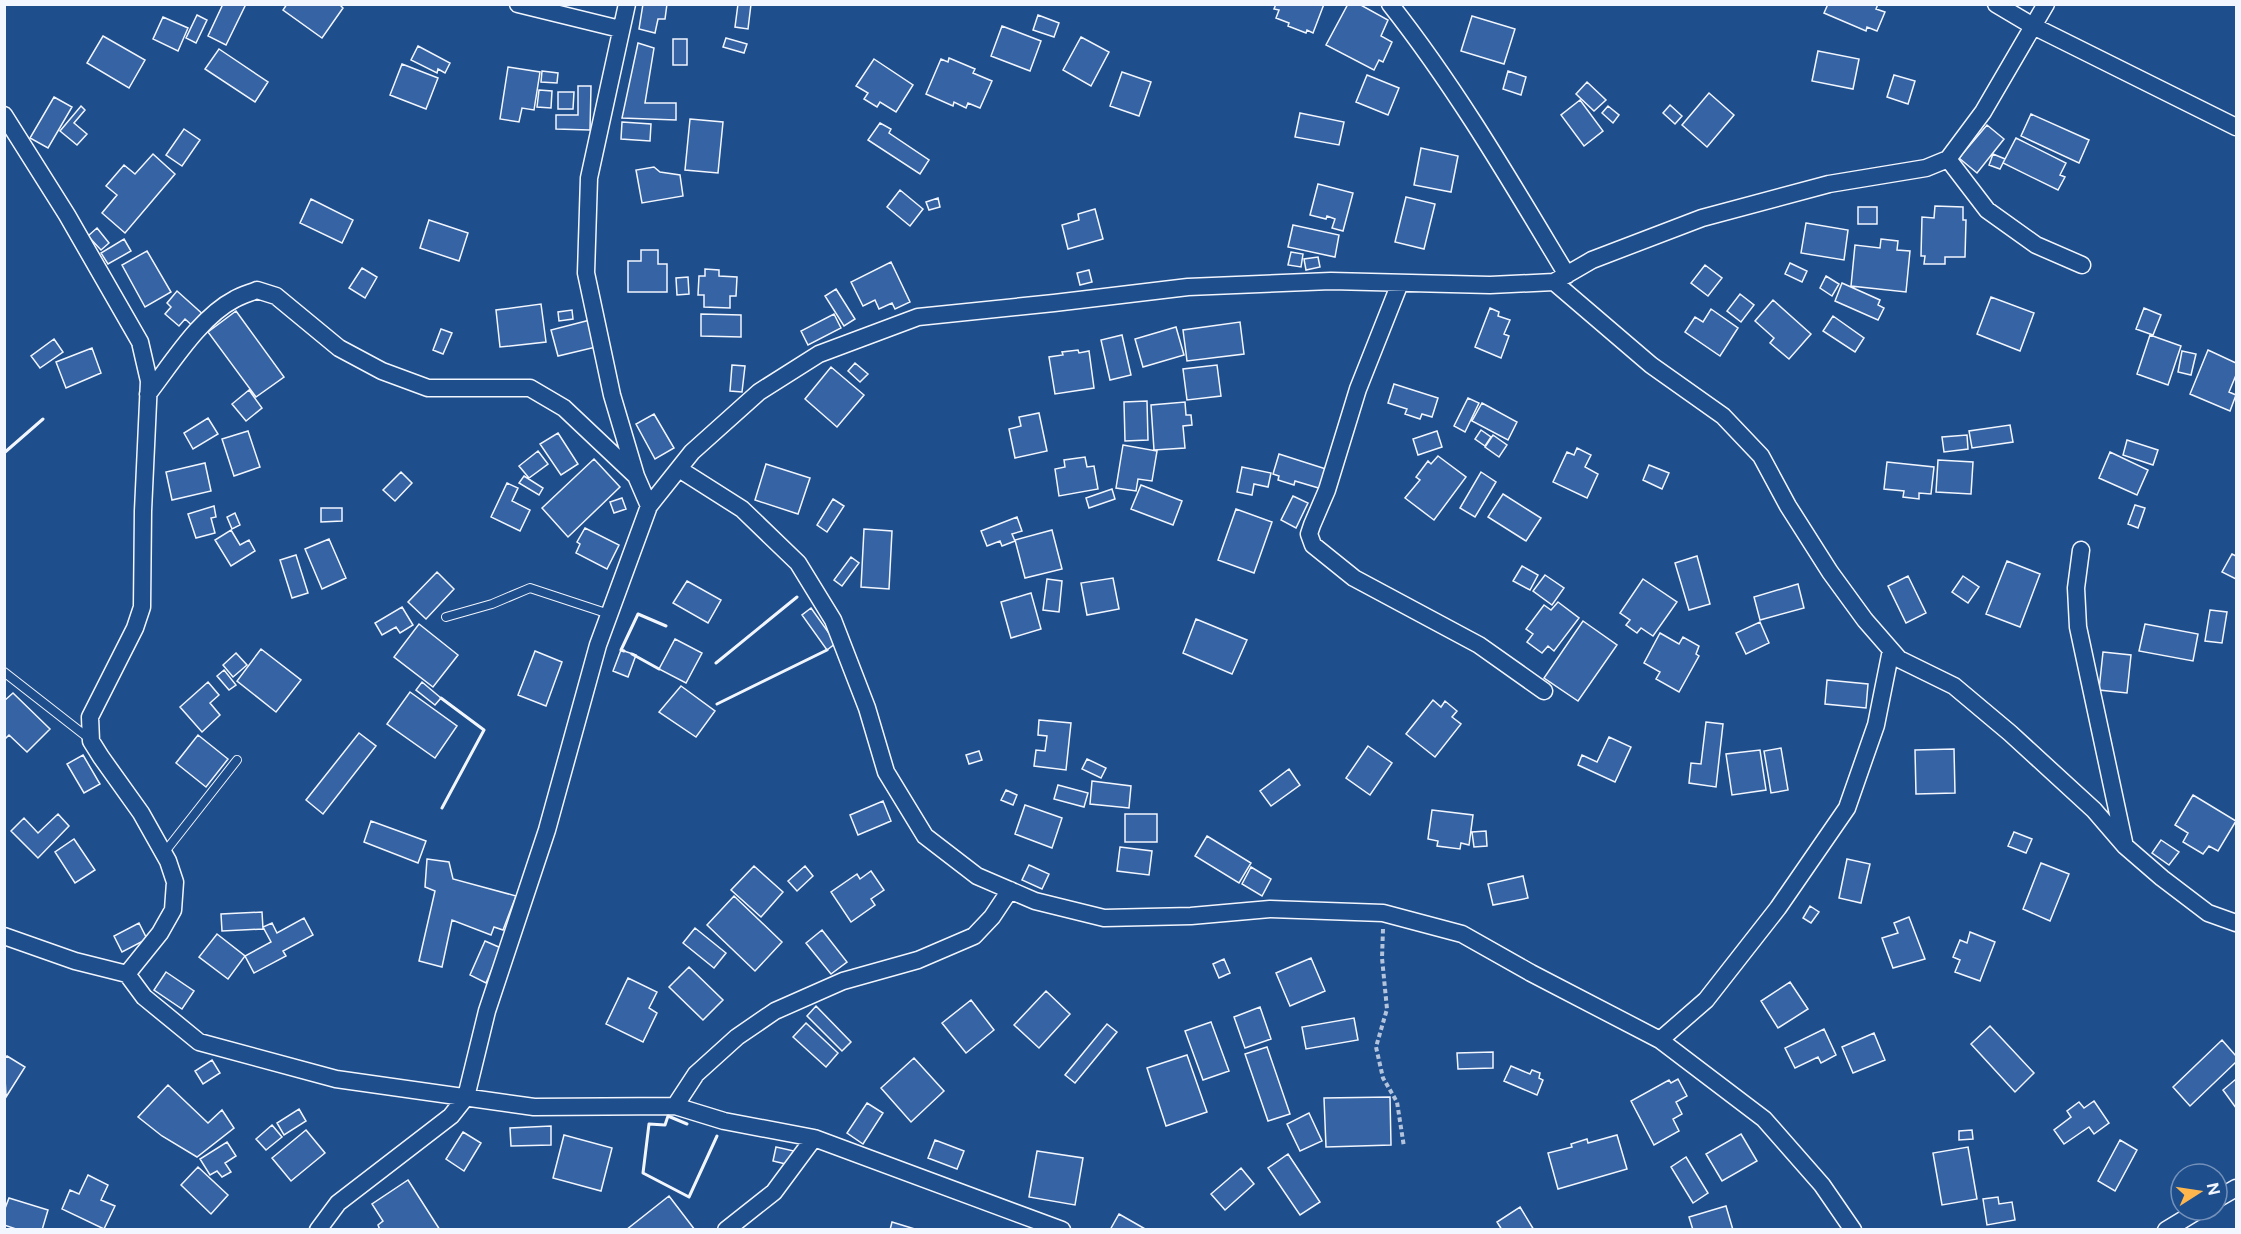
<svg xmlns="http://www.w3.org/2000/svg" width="2241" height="1234" viewBox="0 0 2241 1234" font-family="'Public Sans',sans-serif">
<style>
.building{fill:#3563a3;stroke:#f2f6ff;stroke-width:1.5}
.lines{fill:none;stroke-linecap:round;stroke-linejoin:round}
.service-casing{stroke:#f2f6ff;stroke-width:10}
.minor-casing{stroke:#f2f6ff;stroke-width:19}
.path{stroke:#b3c4dc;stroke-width:4;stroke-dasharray:4.5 3;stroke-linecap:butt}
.service{stroke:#1f4e8c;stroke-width:8}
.minor{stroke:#1f4e8c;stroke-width:16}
.wall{stroke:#f2f6ff;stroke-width:3}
</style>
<rect width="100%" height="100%" fill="#1f4e8c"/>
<path class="building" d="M223,4H246L226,45L208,36Z
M287,4H339L343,8L322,38L283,10Z
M643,4H667L665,19H658L655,33L639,29Z
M738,4H751L748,29L735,27Z
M1276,4H1324L1313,33L1307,30L1306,33L1288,26L1289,23L1276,18L1279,10L1274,9Z
M1348,4H1359L1388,20L1381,36L1392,42L1383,62L1379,60L1374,70L1326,45Z
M1828,4H1878L1876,9L1885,12L1877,31L1867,27L1866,31L1824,13Z
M197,15L207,20L196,43L186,38Z
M1038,15L1059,23L1054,37L1033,30Z
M1472,16L1515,29L1504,64L1461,51Z
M163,17L188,28L178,51L153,39Z
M1002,26L1041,41L1030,71L991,56Z
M103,36L145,60L129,88L87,63Z
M1081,37L1109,52L1091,86L1063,70Z
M726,38L747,44L744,53L723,47Z
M673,39H687V65H673Z
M638,43L654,48L645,103H676V120L622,118Z
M418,46L450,63L445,73L438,69L437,73L411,60Z
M219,49L268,82L255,102L205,69Z
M1818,51L1859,59L1853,89L1812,81Z
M949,58L975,69L973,73L992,81L980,108L968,103L966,108L954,102L953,106L926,94L941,59L948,62Z
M874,59L913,85L896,112L880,102L877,107L864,99L868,93L856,86Z
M402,64L438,78L426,109L390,95Z
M508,67L540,72L534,110L522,108L519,122L500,119Z
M542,71L558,73L557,83L541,82Z
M1508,71L1526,77L1521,95L1503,89Z
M1122,72L1151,82L1139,116L1110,106Z
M1367,75L1399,88L1388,115L1356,102Z
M1894,75L1915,81L1908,104L1887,97Z
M1587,82L1606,100L1594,111L1576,94Z
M578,86H591L590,130L556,129V115H578Z
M539,90L552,91L551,108L537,107Z
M558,92H574L573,109H558Z
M1709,93L1734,115L1707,147L1682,125Z
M54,97L72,107L48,148L30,138Z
M1580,100L1603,131L1584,146L1561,115Z
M1670,105L1682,116L1675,124L1663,113Z
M81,106L85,110L74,123L87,134L77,145L60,131Z
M1608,106L1619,115L1613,123L1602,113Z
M1300,113L1344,122L1339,145L1295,137Z
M2031,114L2089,140L2079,163L2021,136Z
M690,119L723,122L718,173L685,170Z
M622,122L651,124L650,141L621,139Z
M880,123L891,129L889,133L929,160L920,174L868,140Z
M1987,125L2004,139L1977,173L1959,158Z
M184,129L200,140L182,166L166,155Z
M2016,138L2066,163L2060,175L2065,177L2058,190L2003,163Z
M1421,148L1458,156L1451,192L1414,185Z
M153,154L175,174L125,233L102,213L117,195L106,186L124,165L135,174Z
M1993,154L2005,159L2000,169L1989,165Z
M654,167L660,172L680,175L683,196L642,203L636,170Z
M1318,184L1353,193L1343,231L1332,228L1335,219L1327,216L1326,219L1310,215Z
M900,190L923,209L910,226L887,207Z
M1406,197L1435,204L1424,249L1395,242Z
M938,198L940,207L929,210L926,202Z
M311,199L353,220L342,243L300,223Z
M1935,206L1963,207V220H1966L1965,257H1945V264H1924L1925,256H1921L1922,217L1934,218Z
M1858,207H1877V224H1858Z
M1095,209L1103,239L1068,249L1062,225L1079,220L1078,214Z
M429,220L468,233L459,261L420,248Z
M1806,223L1848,230L1844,260L1801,253Z
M1293,225L1339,235L1335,257L1288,247Z
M97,228L109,243L101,250L88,236Z
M124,239L131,251L108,264L101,253Z
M1881,239L1898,241L1897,250L1910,251L1906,292L1851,286L1855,245L1880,248Z
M641,250H658V264H667V292H628V261H641Z
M147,251L171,292L145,307L122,265Z
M1291,252L1303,254L1301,267L1288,265Z
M1318,257L1320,267L1306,270L1304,259Z
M891,262L910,302L895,309L892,303L879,309L875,300L863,306L851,282Z
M1790,263L1807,271L1802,282L1785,274Z
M1705,265L1722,278L1708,296L1691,283Z
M362,268L377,277L365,298L349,288Z
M705,269L719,270V276L737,277L736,296H730V308L704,307V295H698L699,276H705Z
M1089,270L1092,282L1080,285L1077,273Z
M1826,276L1839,284L1832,296L1820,288Z
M688,277L689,294L677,295L676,278Z
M1842,283L1880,300L1878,305L1884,308L1878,320L1835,301Z
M836,289L855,319L844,326L825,296Z
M177,291L206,317L195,328L185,319L179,326L165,314L171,307L167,303Z
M1740,294L1754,305L1741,322L1727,311Z
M1991,297L2034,313L2020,351L1977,334Z
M1773,300L1811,334L1789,359L1770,343L1774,338L1755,321Z
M541,304L546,342L500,347L496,310Z
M1490,308L1499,312L1498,316L1510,320L1504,334L1509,336L1501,358L1475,347Z
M2144,308L2161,315L2153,335L2136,329Z
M1711,309L1738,328L1720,356L1685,332L1695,317L1703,322Z
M572,310L573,319L559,321L558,312Z
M236,311L284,377L256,397L208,332Z
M701,314L741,315V337L701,336Z
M834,314L841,328L808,345L801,331Z
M1833,316L1864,338L1855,352L1823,331Z
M590,320L596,347L558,356L551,330Z
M1240,322L1244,354L1187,361L1183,330Z
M1176,327L1184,355L1143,367L1135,339Z
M441,329L452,333L443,354L433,350Z
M1122,335L1131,375L1110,380L1101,340Z
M2150,335L2181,346L2168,385L2137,374Z
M54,339L63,352L40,368L31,356Z
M92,348L101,373L66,388L56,362Z
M1078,350L1079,353L1089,351L1094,388L1055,394L1049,357L1063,355L1062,352Z
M2208,350L2236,363V375L2229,392L2236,395L2230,411L2190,394Z
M2182,351L2196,354L2191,375L2178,372Z
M855,363L868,374L860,382L848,371Z
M732,365L745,366L742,392L730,391Z
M1217,365L1221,396L1187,400L1183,369Z
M831,367L864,395L837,427L805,399Z
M1394,384L1438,398L1432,417L1422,414L1420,419L1405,414L1407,409L1388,403Z
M249,390L262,408L246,421L232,404Z
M1468,398L1479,403L1465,432L1454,426Z
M1147,401L1148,440L1125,441L1124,402Z
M1185,402L1186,415H1191L1192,425L1183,426L1185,448L1154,450L1151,405Z
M1482,403L1517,422L1508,440L1472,421Z
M1039,413L1047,451L1015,458L1009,429L1021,426L1019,417Z
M654,414L674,448L655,459L636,424Z
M208,418L218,434L193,449L184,433Z
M2010,425L2013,442L1972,448L1969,431Z
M1481,430L1491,437L1485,446L1475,439Z
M248,431L260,467L234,476L222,439Z
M1437,431L1442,447L1418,455L1413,439Z
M558,433L578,464L561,475L540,444Z
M1493,435L1507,445L1499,457L1485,447Z
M1967,435L1968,449L1944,452L1942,437Z
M2127,440L2158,450L2153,465L2123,455Z
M1123,445L1157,451L1152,481L1138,479L1136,491L1116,488Z
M1577,448L1591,455L1585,467L1598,474L1587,498L1553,482L1567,452L1574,455Z
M538,451L548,464L529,478L519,466Z
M2110,452L2148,470L2137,495L2099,478Z
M1279,454L1329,470L1322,489L1295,481L1294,485L1278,480L1279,476L1273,474Z
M1438,456L1466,477L1434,520L1405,498L1420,480L1416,477L1428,461L1431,464Z
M1085,457L1087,467L1094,466L1098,489L1059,496L1055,469L1065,467L1064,460Z
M594,459L620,487L568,537L542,508Z
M1938,460L1973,462L1971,494L1936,492Z
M1887,462L1934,467L1931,494L1919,493V499L1903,497L1904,491L1884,489Z
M205,463L211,491L172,500L166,472Z
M766,464L810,478L798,514L755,500Z
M1649,465L1669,473L1662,489L1643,480Z
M1242,467L1271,473L1268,487L1254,484L1252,495L1237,492Z
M401,472L412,483L395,501L383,490Z
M1481,472L1496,482L1475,517L1460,508Z
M524,476L543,488L539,495L519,483Z
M507,483L518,488L512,501L530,510L520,531L491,517Z
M1141,485L1182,501L1173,525L1131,509Z
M1112,489L1115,499L1089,508L1086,498Z
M1503,494L1541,518L1526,541L1488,517Z
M1293,496L1308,503L1296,528L1281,520Z
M622,498L626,509L614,513L610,502Z
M833,499L844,506L827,532L817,525Z
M2135,505L2145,508L2138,528L2128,524Z
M214,506L216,517L211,518L215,533L196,538L188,514Z
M321,508H342V521L321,522Z
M1236,509L1272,522L1254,573L1218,560Z
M235,513L240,525L232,529L227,517Z
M1017,517L1022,531L1012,534L1015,541L1002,546L1000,541L987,546L981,531Z
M585,528L619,545L607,569L576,553L580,544L577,542Z
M864,529L892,531L889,589L861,587Z
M231,530L240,545L249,540L255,551L231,566L215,540Z
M1052,530L1062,569L1025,578L1015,540Z
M329,539L346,578L322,589L305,549Z
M2232,554L2236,556V579L2222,572Z
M296,555L308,593L292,598L280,560Z
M1697,556L1710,604L1689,610L1675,563Z
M851,557L859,563L842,586L834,580Z
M2007,561L2040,574L2020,627L1986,614Z
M1522,566L1538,575L1530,590L1513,581Z
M437,572L454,589L426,619L408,602Z
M1545,575L1564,588L1552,605L1533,591Z
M1908,576L1926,613L1906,623L1888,586Z
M1963,576L1979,587L1968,603L1952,592Z
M1113,578L1119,609L1087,615L1081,583Z
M1047,579L1062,581L1059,612L1043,610Z
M1643,579L1677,602L1653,636L1641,628L1637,633L1626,625L1630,620L1620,613Z
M687,581L721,600L708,623L673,603Z
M1798,584L1804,608L1760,620L1754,597Z
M1031,593L1041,629L1011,638L1001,602Z
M1558,602L1579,618L1554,651L1548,646L1542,653L1527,642L1533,634L1526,629L1544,605L1551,610Z
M402,607L413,625L400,633L396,627L382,635L375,623Z
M811,608L836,643L827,650L802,615Z
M2210,610L2227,612L2222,643L2205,641Z
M1196,619L1247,640L1232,674L1183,653Z
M1583,621L1617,645L1578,701L1544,678Z
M1760,622L1769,643L1746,654L1736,633Z
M419,624L458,655L433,687L394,657Z
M2145,624L2198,634L2193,661L2139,651Z
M1660,633L1679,644L1683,637L1699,646L1696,654L1699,656L1679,692L1656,679L1660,672L1644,663Z
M675,639L702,653L686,683L659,669Z
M261,649L301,680L276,712L237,681Z
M621,650L636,655L628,677L613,671Z
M535,651L562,662L546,706L518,695Z
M2103,652L2131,655L2127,693L2099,690Z
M236,653L247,665L233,677L223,665Z
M224,670L236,685L229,690L217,676Z
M1827,680L1868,684L1866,708L1825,704Z
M208,682L219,695L210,703L220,715L202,732L180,707Z
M422,682L441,698L435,705L416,690Z
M681,686L715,711L696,737L659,712Z
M410,692L457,726L435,758L387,724Z
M13,693L50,729L27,752L9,735L4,740V701Z
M1433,700L1441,707L1445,701L1457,711L1452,717L1461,724L1435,757L1406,734Z
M1039,720L1071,723L1066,770L1034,766L1036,750L1045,751L1047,736L1038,735Z
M1706,722L1723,724L1716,787L1689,783L1691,763L1701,764Z
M359,733L376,746L323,814L306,800Z
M198,735L228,759L206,787L176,763Z
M1609,737L1631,747L1615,782L1578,765L1582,755L1597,762Z
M1368,746L1392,763L1370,795L1346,778Z
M1781,748L1788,790L1771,793L1764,751Z
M1954,749L1955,793L1916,794L1915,750Z
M1760,750L1766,790L1732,795L1726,754Z
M979,751L982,760L969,764L966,755Z
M83,755L100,784L84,793L67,764Z
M1087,759L1106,768L1101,778L1082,769Z
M1289,769L1300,785L1271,806L1260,791Z
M1092,781L1131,786L1129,808L1090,804Z
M1058,785L1088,793L1084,807L1054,799Z
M1006,790L1017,795L1013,805L1001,800Z
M2193,795L2236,821L2218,851L2209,846L2203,854L2183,842L2188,833L2175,825Z
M883,801L891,821L858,835L850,815Z
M1025,805L1062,818L1052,848L1015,834Z
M1432,810L1473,815L1469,845L1461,843L1460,849L1437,846L1438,841L1428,839Z
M58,814L69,826L38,858L11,831L24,818L38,833Z
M1125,814H1157V842H1125Z
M371,821L426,841L418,863L364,842Z
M1486,831L1487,846L1474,847L1472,832Z
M2014,832L2032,839L2026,853L2008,846Z
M1207,836L1251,863L1239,883L1195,856Z
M74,839L95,870L75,883L55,852Z
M2161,840L2179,852L2169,865L2152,853Z
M1120,847L1152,851L1149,875L1117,871Z
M427,859L449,862L453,879L516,896L503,930L494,927L491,935L452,920L442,967L419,961L435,891L425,887Z
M1847,859L1870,864L1861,903L1839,898Z
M2041,863L2069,874L2050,921L2023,909Z
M1029,865L1049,874L1042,889L1022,880Z
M754,866L783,892L761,917L731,890Z
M805,866L813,876L797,891L788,881Z
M1251,867L1271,879L1262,896L1242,884Z
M871,871L884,890L871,899L875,905L851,922L831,892L857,874L860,879Z
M1523,876L1528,898L1493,905L1488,884Z
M734,896L782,942L755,971L707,925Z
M1810,906L1819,912L1811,923L1803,918Z
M262,912L263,929L222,931L221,914Z
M1909,917L1925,959L1893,968L1882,938L1898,933L1894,923Z
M304,918L313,935L283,951L286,956L254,973L245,956L271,942L263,927L272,923L277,933Z
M139,923L147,939L122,952L114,936Z
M695,928L726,953L714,968L683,943Z
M822,930L847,962L831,974L806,943Z
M1970,932L1995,942L1980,981L1955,972L1960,960L1953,957L1960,940L1967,943Z
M217,934L245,956L228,979L199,957Z
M485,941L501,948L486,983L470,975Z
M1311,958L1325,991L1290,1006L1276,973Z
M1224,959L1230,973L1219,978L1213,964Z
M689,967L723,1000L703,1020L669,987Z
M166,972L194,991L182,1009L154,990Z
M628,978L657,992L649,1008L657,1013L643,1042L606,1024Z
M1790,982L1808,1009L1778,1028L1761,1001Z
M1046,991L1070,1014L1039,1048L1014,1025Z
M971,1000L994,1030L966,1053L942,1023Z
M816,1006L851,1042L842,1051L807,1016Z
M1260,1007L1271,1039L1245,1048L1234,1017Z
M1354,1018L1358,1040L1306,1049L1302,1027Z
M1211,1022L1229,1071L1203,1080L1185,1031Z
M806,1023L838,1053L826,1067L793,1037Z
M1107,1024L1117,1032L1075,1083L1065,1075Z
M1990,1026L2034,1073L2015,1092L1971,1044Z
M1824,1029L1836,1055L1821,1063L1818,1057L1795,1068L1785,1048Z
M1874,1033L1885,1060L1853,1073L1842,1047Z
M2222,1040L2236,1056V1062L2190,1106L2173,1087Z
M1267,1047L1290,1114L1268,1121L1245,1054Z
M1493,1052V1068L1458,1069L1457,1053Z
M1187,1055L1207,1112L1166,1126L1147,1068Z
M7,1056L25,1067L6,1097L4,1059Z
M914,1058L944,1091L911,1122L881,1088Z
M212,1060L220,1073L203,1084L195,1071Z
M1511,1066L1530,1074L1532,1070L1540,1073L1539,1078L1543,1080L1537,1095L1504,1081Z
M1678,1079L1687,1096L1676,1102L1682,1114L1673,1119L1679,1131L1654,1145L1631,1101L1669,1080L1671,1083Z
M2236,1079V1108L2223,1090Z
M168,1085L208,1123L222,1110L234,1128L197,1157L162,1136L138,1117Z
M1390,1097L1391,1145L1326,1147L1324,1098Z
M2094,1101L2109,1123L2094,1134L2089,1127L2064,1144L2054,1130L2071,1117L2067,1111L2079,1102L2084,1108Z
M867,1103L883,1113L863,1144L847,1133Z
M299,1109L306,1121L284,1135L277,1123Z
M1309,1113L1322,1141L1300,1151L1287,1124Z
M272,1125L282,1137L266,1150L256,1139Z
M551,1126V1145L511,1146L510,1128Z
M306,1130L325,1153L291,1181L272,1158Z
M1972,1130L1973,1139L1959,1140V1131Z
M463,1132L481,1143L464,1171L446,1159Z
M1741,1134L1757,1161L1722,1181L1706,1154Z
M564,1135L612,1148L601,1191L553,1178Z
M1617,1135L1627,1169L1558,1189L1548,1153L1572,1147L1571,1144L1587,1139L1588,1143Z
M935,1140L964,1151L957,1169L928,1158Z
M2120,1140L2137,1150L2115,1191L2098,1181Z
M227,1142L236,1156L225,1163L231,1172L222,1177L217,1171L210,1175L200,1159Z
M776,1147L794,1151L790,1165L773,1161Z
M1968,1147L1977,1199L1942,1205L1933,1153Z
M1037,1151L1083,1158L1075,1205L1029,1197Z
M1288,1154L1320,1202L1300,1215L1268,1168Z
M1686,1157L1708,1193L1693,1203L1671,1167Z
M198,1167L228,1195L211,1214L181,1185Z
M1241,1168L1254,1184L1225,1210L1211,1194Z
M88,1175L108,1185L101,1200L115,1206L104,1229L62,1209L70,1190L79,1194Z
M408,1180L440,1230H380L378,1225L383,1221L372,1204Z
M669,1196L695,1230H626Z
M1998,1197L1999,1204L2012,1202L2015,1220L1987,1225L1983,1199Z
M9,1198L48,1210L42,1230H19L4,1225V1211Z
M1726,1206L1733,1230H1693L1689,1217Z
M1520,1207L1534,1230H1502L1497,1222Z
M1119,1214L1147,1230H1110Z
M892,1222L918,1230H890Z"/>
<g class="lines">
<defs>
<path id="service" d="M446,617L492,604L530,588L609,614
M4,672L91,740
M164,853L237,760"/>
<path id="minor" d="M518,4L620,29
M627,4L589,178L586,273L612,395L636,476L649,506
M1390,4C1457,89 1511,182 1567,275
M1996,4L2033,26L2236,127
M4,115L67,215L140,342L149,381L143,511L142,607L135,628L90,717L91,741L101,757L141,813L168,861L175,882L173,910L160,933L127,974
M1948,159L1987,210L2036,245L2082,265
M1554,282L1651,365L1723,416L1761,456L1788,506L1830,572L1865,620L1899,659L1954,686L2010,733L2094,810L2125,846L2162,878L2208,913L2236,923
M1400,283L1358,389L1327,490L1312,525L1309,534L1313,545L1354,578L1479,645L1544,691
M148,394C172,363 200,317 235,299C242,295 250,293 257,290L276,296L339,348L382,371L428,388H530L564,408L636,476
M679,469L742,509L798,563L833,620L867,708L886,772L925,836L977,876L1035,901L1104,918L1191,916L1270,909L1383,913L1462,934L1531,973L1660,1040L1764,1119L1822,1185L1853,1230
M2081,550L2076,588L2078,627L2124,842
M4,936L75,961L127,974L144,997L199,1042L336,1079L534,1107L675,1106L724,1121L814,1138L1062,1230
M1660,1040L1706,1000L1778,908L1847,808L1876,725L1891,650
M675,1106L696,1074L737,1037L775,1011L843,981L918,960L974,936L992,917L1010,890
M2217,1199L2236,1188
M318,1230L338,1203L451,1116L466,1097L487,1011L547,830L598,645L649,506L692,452L759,392L819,354L918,317L1054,303L1188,287L1331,281L1490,285L1554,282L1592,260L1702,218L1829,184L1926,168L1948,159L1983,112L2046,4
M726,1230L774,1192L814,1138
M2166,1230L2199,1210"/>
</defs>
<use href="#service" class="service-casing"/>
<use href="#minor" class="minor-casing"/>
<path class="path" d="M1383,929L1382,958L1387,1009L1376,1047L1383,1078L1397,1102L1404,1147"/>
<use href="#service" class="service"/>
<use href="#minor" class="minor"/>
<path class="wall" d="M4,453L43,419
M624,651L621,650L638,614L666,626
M632,654L659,669
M716,663L797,597
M441,698L484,730L442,808
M717,704L827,650
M687,1124L668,1116L665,1125L649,1124L643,1173L689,1197L717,1136"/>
</g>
<rect width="2241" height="1234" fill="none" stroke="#f2f6ff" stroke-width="12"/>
<g transform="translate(2199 1192) rotate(78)"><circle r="28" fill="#1f4e8c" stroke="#7391ba" stroke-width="1.5"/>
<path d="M0-4.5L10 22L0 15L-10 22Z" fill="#ffb74d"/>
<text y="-9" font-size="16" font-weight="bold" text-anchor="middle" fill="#f2f6ff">N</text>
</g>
</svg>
